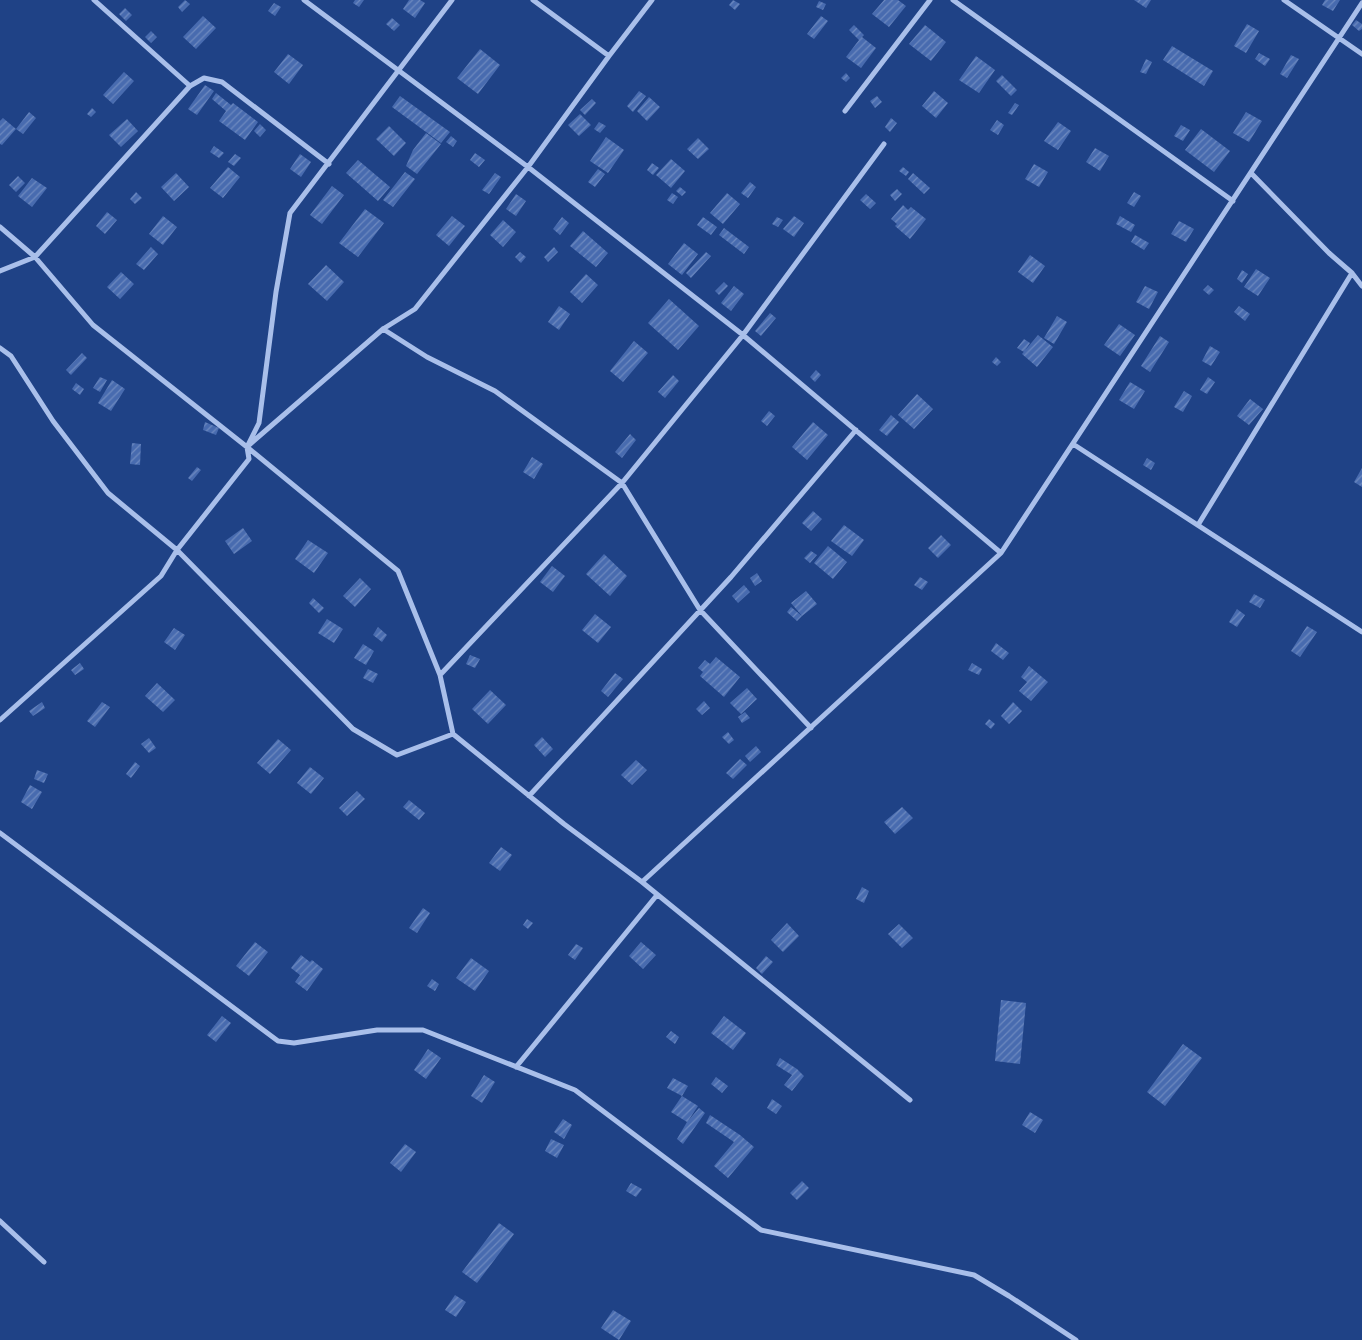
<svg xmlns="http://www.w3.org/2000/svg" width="1362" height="1340" viewBox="0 0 1362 1340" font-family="Karla,sans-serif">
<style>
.building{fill:url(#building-hatch)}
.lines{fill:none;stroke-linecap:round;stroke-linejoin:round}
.street{stroke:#a9bfea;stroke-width:5}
</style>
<defs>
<pattern id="building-hatch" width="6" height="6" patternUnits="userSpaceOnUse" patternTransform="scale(1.25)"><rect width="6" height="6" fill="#486baf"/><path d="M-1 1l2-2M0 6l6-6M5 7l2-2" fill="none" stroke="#6d89bf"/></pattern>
</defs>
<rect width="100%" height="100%" fill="#1f4286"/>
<path class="building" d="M185,0L190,4L182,12L178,7Z
M355,0H364L359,7L353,3Z
M409,0H420L425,3L415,18L403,9Z
M733,0L740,4L735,10L729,5Z
M884,0H898L906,6L889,27L872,14Z
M1134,0H1151L1146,8Z
M1325,0H1340L1333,11L1322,5Z
M819,1L826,4L823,10L816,7Z
M274,3L281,7L275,16L268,11Z
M125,8L132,15L126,21L119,14Z
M203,16L216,28L196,49L183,37Z
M821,16L828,21L814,39L807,34Z
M392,18L400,25L394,31L386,24Z
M1356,20L1362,24V29L1359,31L1352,25Z
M1247,24L1259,31L1246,53L1234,46Z
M854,25L864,35L862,37L876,48L861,68L846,57L859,40L849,30Z
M925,25L946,42L931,61L909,44Z
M151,31L157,37L151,43L145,37Z
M1172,46L1213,71L1204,86L1163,60Z
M480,49L500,65L478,94L457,78Z
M1259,53L1270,59L1265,66L1255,59Z
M288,54L303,65L289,84L274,72Z
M1291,55L1299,59L1287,78L1280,74Z
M976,56L995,70L979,93L959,80Z
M1146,59L1152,62L1146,74L1140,72Z
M124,72L134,81L113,104L103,95Z
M846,73L850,78L846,82L841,78Z
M1002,75L1017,90L1011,96L996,81Z
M205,85L214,91L197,115L188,109Z
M639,91L646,96L633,112L627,106Z
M934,91L948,103L936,118L922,106Z
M216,93L231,105L233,103L258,122L245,140L219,121L226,111L212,99Z
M400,96L450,132L441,143L392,107Z
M877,96L882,102L875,108L870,101Z
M649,97L660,107L647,121L637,111Z
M592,99L596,103L585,115L580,110Z
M1015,103L1019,105L1012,115L1008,113Z
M92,108L96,112L91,117L87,114Z
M29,112L36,118L23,134L16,129Z
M1246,112L1262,121L1249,142L1233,133Z
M580,114L591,125L579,136L568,125Z
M3,118L16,129L2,145L0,144V121Z
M891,118L897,123L890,132L885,127Z
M127,119L138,131L121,147L109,135Z
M997,120L1004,125L998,135L990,130Z
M599,122L606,126L600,133L594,129Z
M1058,122L1071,131L1058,150L1044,141Z
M260,124L266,130L260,137L254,131Z
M1181,125L1190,130L1183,141L1174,136Z
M389,126L406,143L394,156L376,139Z
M1201,129L1230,151L1214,172L1185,150Z
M426,133L441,144L417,174L406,166L413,150Z
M451,136L457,141L453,147L446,142Z
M606,137L624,150L608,173L590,161Z
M698,138L709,149L698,159L687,149Z
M214,146L224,153L219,158L210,152Z
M1095,148L1109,156L1100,171L1086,162Z
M475,153L485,160L479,167L470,160Z
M235,154L241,158L234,166L228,162Z
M300,154L311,162L301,177L290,169Z
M671,159L685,171L671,188L656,175Z
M358,160L390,187L378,201L346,173Z
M652,163L659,168L653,175L647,170Z
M1034,164L1048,172L1039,187L1025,179Z
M228,167L240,177L223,198L210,188Z
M903,167L909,172L906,176L899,171Z
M598,169L605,174L595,187L588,182Z
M405,172L415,179L393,207L383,200Z
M176,173L189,187L174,201L161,187Z
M495,173L501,177L489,194L482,190Z
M913,173L930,188L924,194L908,179Z
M18,176L25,183L16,192L9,185Z
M32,178L47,188L32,207L18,196Z
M750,182L756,187L748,198L741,193Z
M332,186L344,195L322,224L310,215Z
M680,187L686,192L682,196L676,191Z
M897,189L902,194L895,201L890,195Z
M136,192L142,198L135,204L130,199Z
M1134,192L1141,196L1134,207L1127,203Z
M672,193L678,197L673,204L667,200Z
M727,193L740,204L723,224L710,213Z
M516,194L526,201L516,216L506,209Z
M866,194L876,203L870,209L860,200Z
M903,205L908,210L911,207L926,219L910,239L895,226L897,224L891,219Z
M365,209L384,223L358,257L339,243Z
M107,212L117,220L105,234L96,226Z
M163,216L177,227L163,245L149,234Z
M452,216L465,226L449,246L436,235Z
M794,216L804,223L794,237L783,229Z
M1120,216L1135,225L1131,232L1116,224Z
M562,217L569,223L560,235L553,229Z
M703,217L717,227L711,235L697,225Z
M777,217L783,220L778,227L772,224Z
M503,220L516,232L503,247L490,235Z
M1179,221L1194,229L1186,242L1171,234Z
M724,228L749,247L744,254L719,235Z
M583,231L608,253L596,267L570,246Z
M1135,235L1149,243L1144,250L1131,242Z
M684,243L698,254L682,275L668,264Z
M151,247L158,254L144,270L136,264Z
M554,247L558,252L548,262L544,257Z
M520,252L526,257L521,263L515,257Z
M706,252L711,256L691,278L686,273Z
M1030,255L1045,266L1033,283L1018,272Z
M326,265L344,282L327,301L308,284Z
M1256,269L1270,278L1258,296L1244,287Z
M1242,270L1248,274L1242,283L1237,279Z
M121,272L134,284L120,299L107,287Z
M586,274L598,285L582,303L570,292Z
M724,282L728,286L719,295L715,291Z
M1208,285L1214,290L1209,295L1203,290Z
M734,286L744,294L731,311L721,303Z
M1145,286L1158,292L1149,309L1136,302Z
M669,299L699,326L678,350L648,323Z
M559,306L570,314L559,330L548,322Z
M1239,306L1250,314L1245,321L1234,312Z
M770,313L776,318L761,336L755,331Z
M1057,316L1067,322L1054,344L1044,338Z
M1119,324L1135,335L1120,356L1104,345Z
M1038,335L1053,347L1037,367L1022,354Z
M1160,336L1169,342L1150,372L1141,366Z
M1024,339L1030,343L1024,352L1017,348Z
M634,341L648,353L623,382L610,371Z
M1210,346L1220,352L1211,366L1202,361Z
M82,353L87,358L71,375L66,370Z
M996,357L1001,362L997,366L992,362Z
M816,370L821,375L815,382L810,377Z
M673,375L679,381L665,398L658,392Z
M100,377L107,380L100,392L93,388Z
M1208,377L1215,382L1207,394L1200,390Z
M112,380L125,389L111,411L98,403Z
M1130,382L1145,391L1134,409L1119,400Z
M76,383L84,389L80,395L72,389Z
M1184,391L1192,396L1183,412L1174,407Z
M917,394L933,409L914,429L898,415Z
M1250,399L1263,409L1249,425L1237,416Z
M769,411L775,416L767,426L761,421Z
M891,415L899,422L887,436L879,430Z
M205,422L219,428L216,435L203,430Z
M813,422L828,435L807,460L792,447Z
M630,434L636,440L622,458L615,452Z
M132,443L141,444L140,465L130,464Z
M532,457L543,464L534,479L523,472Z
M1147,458L1155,463L1151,470L1143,465Z
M197,467L201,470L192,481L188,478Z
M1362,468V487L1354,482Z
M813,511L822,519L811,531L802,523Z
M844,525L864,540L852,556L831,541Z
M243,528L252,541L234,554L225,541Z
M941,535L951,545L938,558L928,548Z
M308,540L328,553L314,573L295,559Z
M828,546L847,562L833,579L814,563Z
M811,551L817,555L810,563L804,558Z
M604,554L627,576L610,596L586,574Z
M552,566L565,576L553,592L540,582Z
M757,573L762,581L755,586L750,578Z
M920,577L928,582L922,590L914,585Z
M360,578L371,589L355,607L343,596Z
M744,585L750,592L738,603L732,596Z
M806,591L817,604L802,616L791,603Z
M1254,594L1265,600L1260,608L1249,602Z
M313,598L324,608L319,613L309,603Z
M791,607L802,616L797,621L787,612Z
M1237,609L1245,615L1237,627L1229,622Z
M595,614L611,627L598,643L582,630Z
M327,619L343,629L334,643L318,633Z
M1307,626L1317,632L1300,657L1291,651Z
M378,627L387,635L382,642L373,635Z
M174,628L185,635L175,650L164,642Z
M996,643L1009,653L1003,660L991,651Z
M363,644L374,651L366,665L354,658Z
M470,655L480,659L475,668L466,664Z
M716,657L740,677L724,697L700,676L703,672L698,668L705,660L710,664Z
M80,663L84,669L75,675L71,670Z
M972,663L982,669L979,675L968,670Z
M1029,666L1048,682L1031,701L1019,691L1027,682L1021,677Z
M368,669L378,674L373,683L363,678Z
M615,673L623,679L608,697L601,691Z
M157,683L175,700L163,712L145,696Z
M747,688L757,699L741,714L730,703Z
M490,690L506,705L488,724L472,709Z
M704,701L710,708L702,715L696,709Z
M42,702L45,708L33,716L29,711Z
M102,702L110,707L95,727L87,721Z
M1013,702L1022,711L1009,724L1001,716Z
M745,712L750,718L742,723L738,717Z
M989,719L995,724L991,729L985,724Z
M728,732L734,740L729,744L722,737Z
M542,737L553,749L545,757L534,745Z
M149,738L156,748L149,753L141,744Z
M278,739L291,750L270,774L257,763Z
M756,746L761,752L750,762L745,756Z
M740,759L747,765L733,779L726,773Z
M636,760L647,770L632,785L621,775Z
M135,762L140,766L131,778L126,774Z
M310,767L324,778L311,794L297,783Z
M37,770L48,774L44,783L34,779Z
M30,785L42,792L32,809L21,802Z
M357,791L365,799L347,816L339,808Z
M409,800L425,813L419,820L403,807Z
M902,807L913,818L895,834L884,822Z
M501,847L512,855L500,871L489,863Z
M862,887L869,891L864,903L856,899Z
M423,908L430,913L417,933L409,928Z
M527,919L533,923L528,929L523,925Z
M787,923L799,936L783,952L771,940Z
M899,924L913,938L902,948L888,934Z
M255,942L268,952L249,976L236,966Z
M641,942L656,955L643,969L629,956Z
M576,944L583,948L575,960L568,955Z
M301,955L310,962L312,960L323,969L307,991L295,982L306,967L300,975L291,968Z
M766,956L773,962L762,974L756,968Z
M471,958L489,971L475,991L456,978Z
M432,979L439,984L435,991L427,986Z
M1001,1000L1026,1003L1020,1064L995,1061Z
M222,1016L231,1023L216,1042L207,1035Z
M724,1016L746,1033L733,1050L711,1033Z
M671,1031L679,1037L675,1044L666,1037Z
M1183,1044L1202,1058L1165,1106L1147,1092Z
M428,1049L441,1058L426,1079L414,1070Z
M780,1058L797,1069L804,1076L792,1091L784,1085L792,1075L776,1065Z
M484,1075L495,1082L482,1103L471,1096Z
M716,1077L728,1086L722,1093L711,1084Z
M673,1078L688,1086L682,1096L667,1088Z
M682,1096L698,1106L688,1121L699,1108L705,1113L683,1144L677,1139L687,1122L671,1112Z
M772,1099L782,1106L776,1114L767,1108Z
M1030,1112L1043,1120L1035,1133L1022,1125Z
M710,1115L740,1135L754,1147L728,1178L714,1166L734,1142L706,1123Z
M563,1119L572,1125L564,1139L554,1132Z
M551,1139L564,1145L557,1158L545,1151Z
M405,1144L416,1152L401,1172L390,1163Z
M802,1181L809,1188L797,1200L790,1193Z
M631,1183L642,1189L636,1197L626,1191Z
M499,1223L514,1234L477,1283L462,1272Z
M455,1295L466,1302L456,1317L445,1310Z
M613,1310L631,1321L619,1340L601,1328Z"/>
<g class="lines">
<path class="street" d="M94,0L190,86
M304,0L528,167L743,335L1001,553
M533,0L609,56
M953,0L1233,201
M1284,0L1362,54
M845,111L930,0
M1251,173L1329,253L1352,273L1362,286
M0,227L35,257L93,325L247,447L398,571L440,675
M0,271L35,257L190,86L204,78L222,82L329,164
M383,329L427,357L495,391L622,483L700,610L811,728
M0,348L11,356L53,421L108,493L177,550L353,729L397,755L453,734L564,824L642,882L910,1100
M1073,444L1362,632
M249,445L383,329L415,309L528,167L609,56L652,0
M1198,525L1352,273
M0,720L161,576L177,550L249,459L247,447L259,423L276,292L290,213L452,0
M453,734L440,675L622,483L743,335L884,144
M529,796L731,577L856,430
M0,833L278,1041L294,1043L377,1030H423L575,1090L761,1230L974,1275L1009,1296L1076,1340
M642,882L1001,553L1362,3
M516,1067L657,895
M0,1221L44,1262"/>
</g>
</svg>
